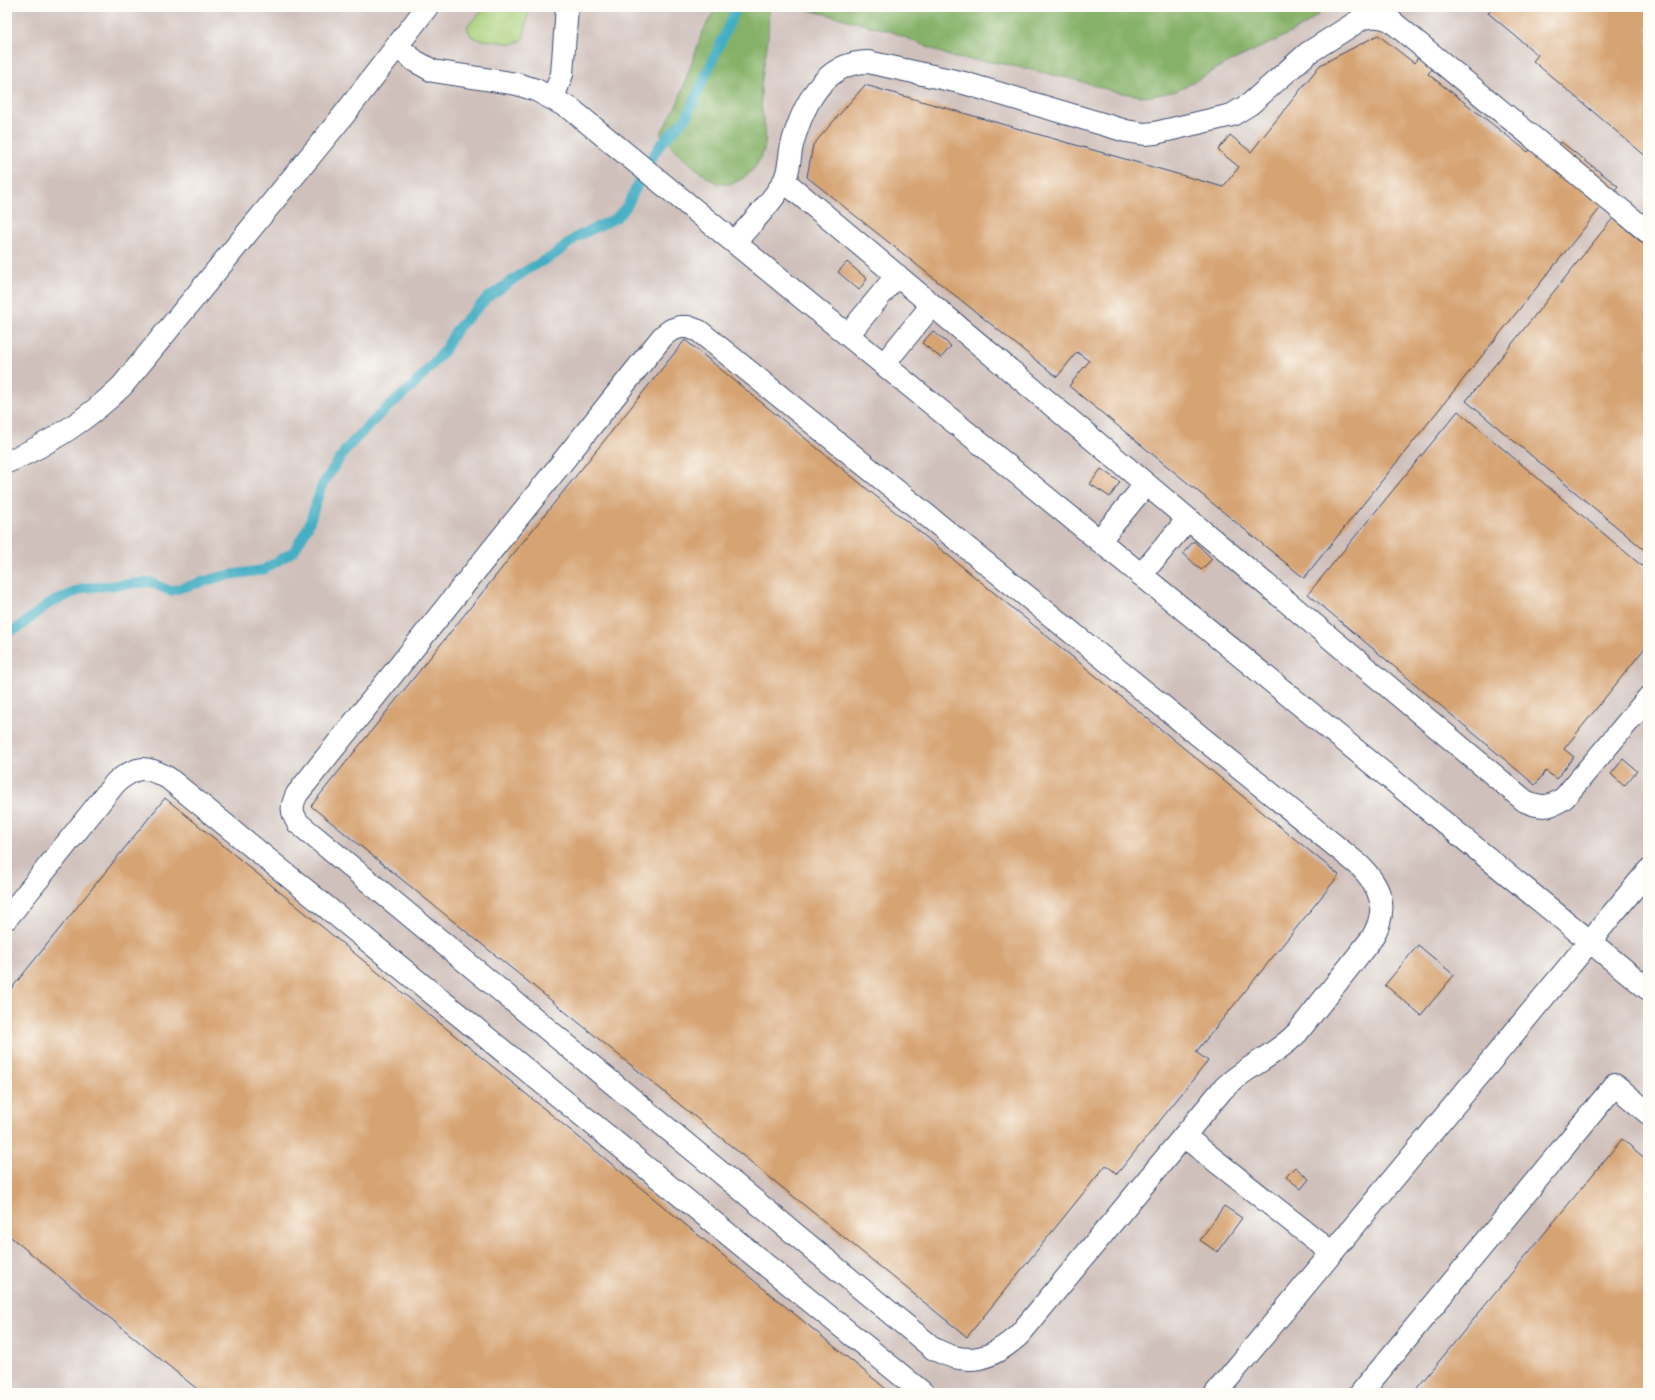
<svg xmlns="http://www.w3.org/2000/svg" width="1655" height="1400" viewBox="0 0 1655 1400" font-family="Dekko,sans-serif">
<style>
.industrial{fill:#cfc0bb}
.green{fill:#a7ce78;stroke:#617e6b}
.forest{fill:#85b168;stroke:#507063}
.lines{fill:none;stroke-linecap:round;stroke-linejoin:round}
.stream{stroke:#44aec3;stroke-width:10}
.building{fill:#d6a372}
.minor-casing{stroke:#3a4a6d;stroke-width:24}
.minor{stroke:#fff;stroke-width:22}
</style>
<rect width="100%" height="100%" fill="#fdfcf7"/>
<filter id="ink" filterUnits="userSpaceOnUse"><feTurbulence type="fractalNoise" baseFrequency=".025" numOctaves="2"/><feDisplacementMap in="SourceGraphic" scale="8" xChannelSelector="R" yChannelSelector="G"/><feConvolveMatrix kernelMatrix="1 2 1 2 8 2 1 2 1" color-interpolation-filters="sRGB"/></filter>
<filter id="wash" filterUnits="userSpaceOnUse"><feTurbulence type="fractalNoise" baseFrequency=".012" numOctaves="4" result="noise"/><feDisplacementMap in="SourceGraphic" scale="16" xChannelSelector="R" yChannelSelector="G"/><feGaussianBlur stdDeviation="0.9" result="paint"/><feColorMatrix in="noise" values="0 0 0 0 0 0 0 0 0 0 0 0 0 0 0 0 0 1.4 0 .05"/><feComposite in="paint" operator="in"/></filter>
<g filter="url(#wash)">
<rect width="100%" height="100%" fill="#e9e2c1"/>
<path class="industrial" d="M7,7H1648V1393H7Z"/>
<path class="green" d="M487,7H529L523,40L512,44L477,39L470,35L467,26Z"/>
<path class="forest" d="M716,7H774L770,10C767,19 769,27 768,37C766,57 760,80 761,100C761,116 769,133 764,149C759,168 739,189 718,183C705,180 671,145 660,135L678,102L702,33Z
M798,7H1327L1307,24L1279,39L1225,64L1177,91L1147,97L1115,92L1076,80L1000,63L954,58L890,31Z"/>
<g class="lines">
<path class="stream" d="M7,632L18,628L48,604L84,588L150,582L170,591L223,576L263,570L294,551L308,527L322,485L346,449L380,414L414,385L445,350L456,330L487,298L527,270L554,255L578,236L616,218L627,206L649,162L660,145L686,118L737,7"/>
</g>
<g id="blocks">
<path class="building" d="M1492,7H1648V158L1533,61L1538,55L1488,13Z
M1378,35L1414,63L1421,53L1435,65L1428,74L1528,152L1538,140L1553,152L1561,142L1618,186L1304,578L1069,386L1089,361L1077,352L1057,377L807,177L813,145L865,85L1223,187L1239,167L1218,150L1230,135L1251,152L1320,65Z
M1613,218L1648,248V553L1466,401Z
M847,262L867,279L859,290L838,272Z
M933,331L951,346L941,358L922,343Z
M685,340L1339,875L1196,1052L1208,1061L1117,1174L1106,1165L967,1337L311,806Z
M1458,411L1648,571V644L1564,749L1574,757L1556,779L1546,771L1535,785L1308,594Z
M1101,469L1120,482L1110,497L1090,484Z
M1194,541L1212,559L1201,570L1183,553Z
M1623,759L1637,771L1624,786L1611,774Z
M165,798L891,1393H202L7,1234V994Z
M1418,945L1454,975L1421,1015L1385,985Z
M1622,1139L1648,1161V1393H1413Z
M1295,1167L1309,1179L1301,1189L1286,1177Z
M1224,1206L1242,1218L1217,1252L1200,1240Z"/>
</g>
</g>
<g filter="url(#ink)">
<use href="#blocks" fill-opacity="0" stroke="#3a4a6d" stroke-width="1"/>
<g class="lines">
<defs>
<path id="minor" d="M396,46L415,61L433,71L517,84L536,90L571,109L1648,989
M553,98L562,74L567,7
M784,181L1525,801C1541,808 1550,808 1564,798L1648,698
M735,242C751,223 772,203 784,181C790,170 789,157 792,145C802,108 823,62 868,62L964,83L1126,131L1145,134L1155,133L1232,115L1250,104L1308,53L1363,18C1374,16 1380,16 1390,20L1648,232
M680,327H688L699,331L1359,865C1382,888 1389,909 1372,938L1297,1033C1275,1056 1244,1067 1222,1090L1019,1335C991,1360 968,1367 934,1349L298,823C291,812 291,806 297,794L663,336L671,330Z
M848,335L897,275
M884,364L932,305
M7,462C50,444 89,418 122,386L343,116L427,7
M1099,541L1146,484
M1141,575L1188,519
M7,918L116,782C137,766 145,765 168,778L923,1393
M1184,1136L1331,1252
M1216,1393L1648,871
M1361,1393L1615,1085L1648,1113"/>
</defs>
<use href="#minor" class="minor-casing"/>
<use href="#minor" class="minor"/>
</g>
</g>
<rect width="1655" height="1400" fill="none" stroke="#fdfcf7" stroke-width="24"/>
</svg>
